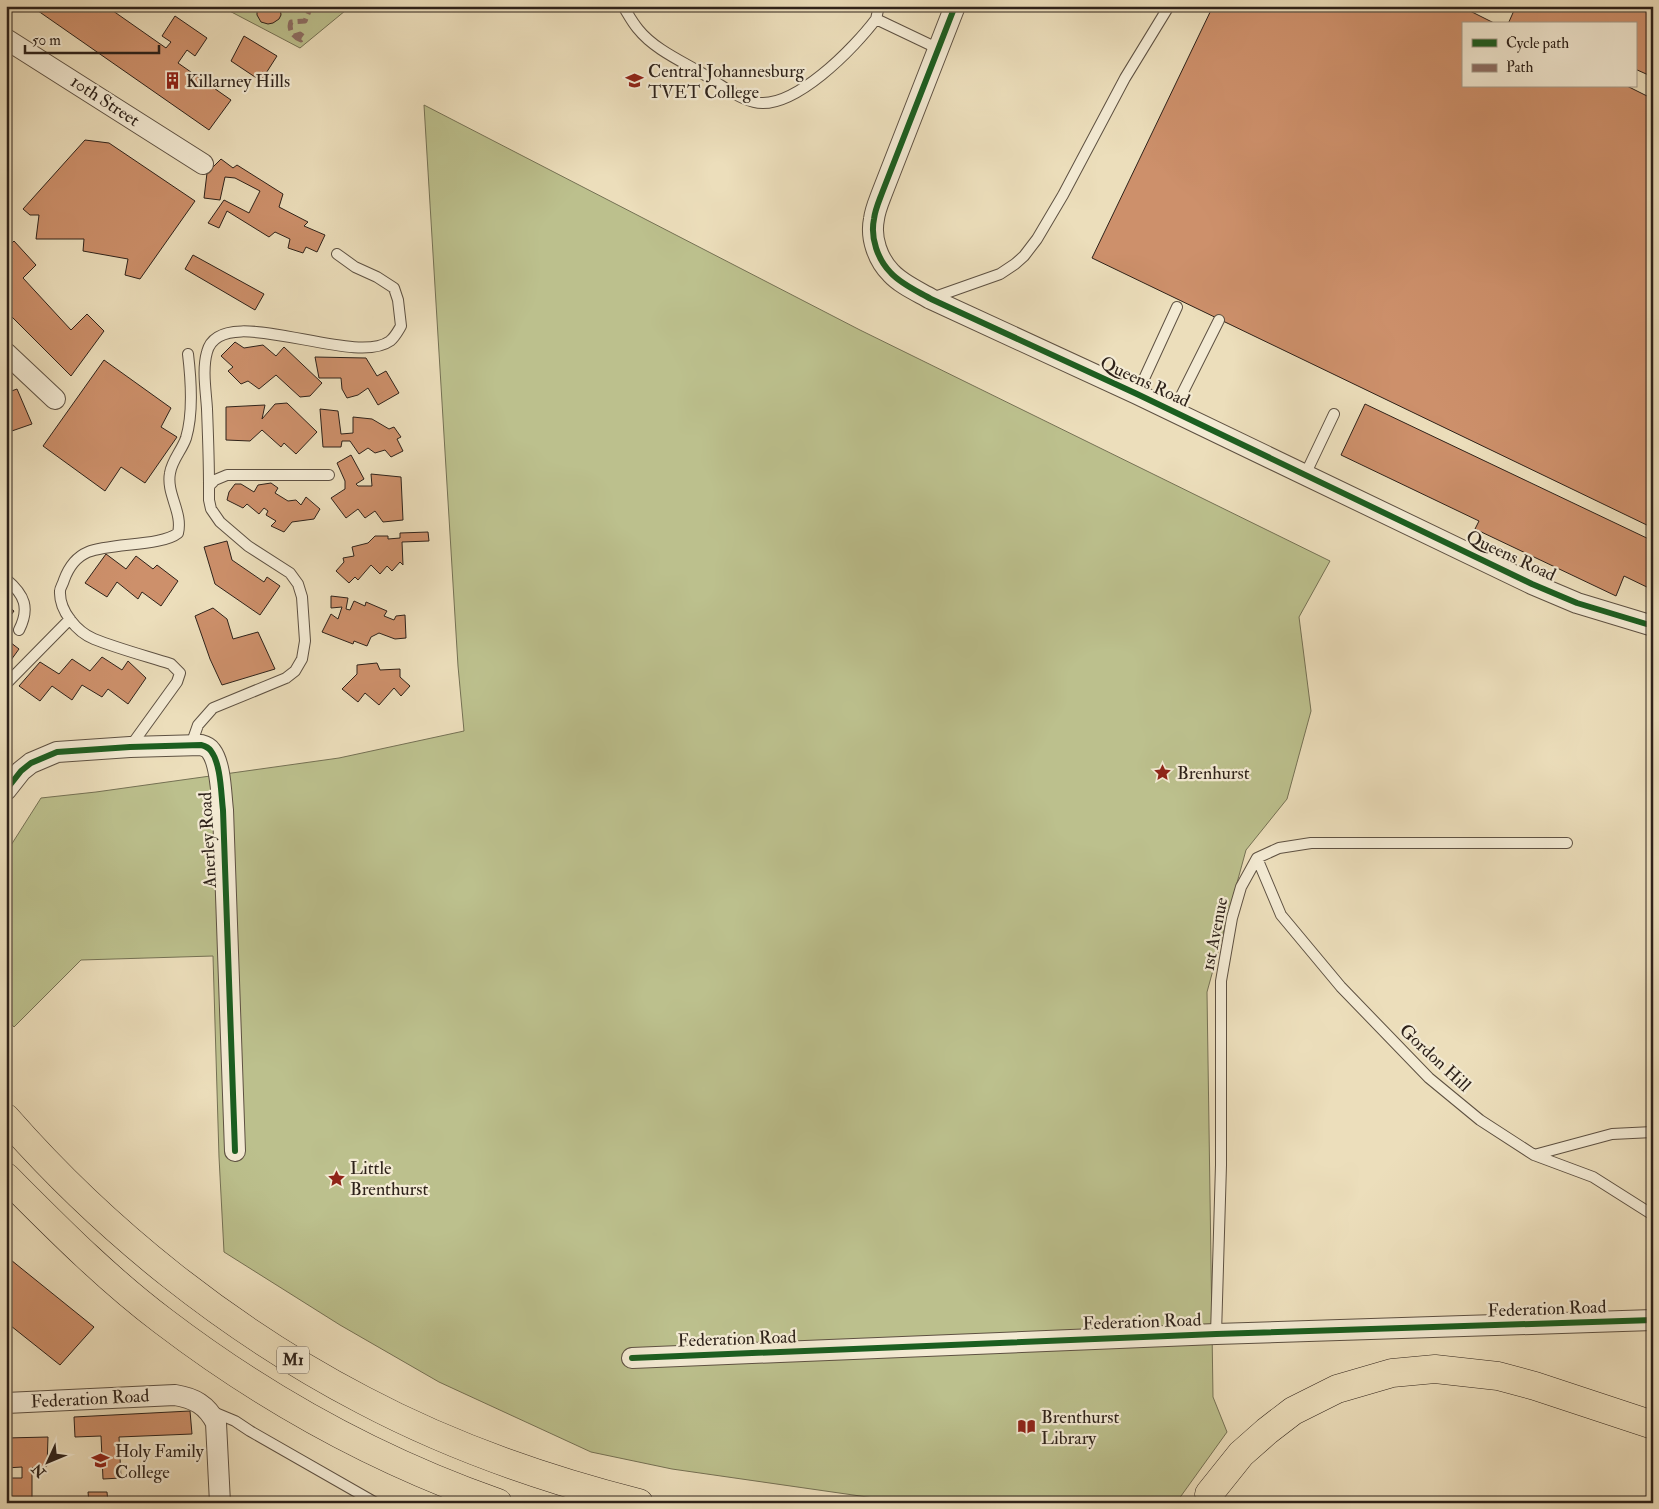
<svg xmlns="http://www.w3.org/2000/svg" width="1659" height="1509" viewBox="0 0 1659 1509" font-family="'IM FELL Double Pica',serif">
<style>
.green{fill:#bcc08d;stroke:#757154}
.building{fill:#cd906b;stroke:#2e221a}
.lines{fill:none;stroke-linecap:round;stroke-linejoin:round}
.lane-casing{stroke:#5e5142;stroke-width:12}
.street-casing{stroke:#5e5142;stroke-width:22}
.highway-casing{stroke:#2e221a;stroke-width:29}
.lane{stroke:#f3ead3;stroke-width:10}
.street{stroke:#f3ead3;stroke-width:20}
.highway{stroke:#ecdebb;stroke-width:28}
.quiet{stroke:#8d6e63;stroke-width:5;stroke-dasharray:10 5;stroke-linecap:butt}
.cycleway-casing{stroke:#f3ead3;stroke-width:9}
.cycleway{stroke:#1b5e20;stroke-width:6}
.labels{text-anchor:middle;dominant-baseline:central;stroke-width:4.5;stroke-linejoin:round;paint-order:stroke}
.shield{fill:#f3ead3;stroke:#695e52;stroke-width:1}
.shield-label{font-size:16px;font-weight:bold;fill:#2e221a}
.poi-label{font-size:18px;fill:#2e221a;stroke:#f3ead3;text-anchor:start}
.street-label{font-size:18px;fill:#2e221a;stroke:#f3ead3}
</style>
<rect width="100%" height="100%" fill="#ecdebb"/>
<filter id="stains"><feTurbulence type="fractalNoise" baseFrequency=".004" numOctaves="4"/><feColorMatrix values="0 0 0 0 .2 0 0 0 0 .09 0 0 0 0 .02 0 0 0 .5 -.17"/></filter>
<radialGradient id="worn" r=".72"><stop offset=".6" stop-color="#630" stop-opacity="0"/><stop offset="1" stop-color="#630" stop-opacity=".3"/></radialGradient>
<path class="green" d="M220,6H351L300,48Z
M424,105L860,330L1330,561L1299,617L1311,711L1287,799L1246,850L1207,992L1213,1397L1227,1432L1176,1503H909L672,1469L591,1452L439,1382L340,1325L224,1252L219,1157L213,956L81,960L14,1027L6,1018V853L41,798L96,792L339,758L464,731L458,666Z"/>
<path class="building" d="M31,6H106L166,48L171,42L162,36L175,16L207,38L195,56L187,50L178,63L231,100L209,130Z
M257,6H280L281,15L279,19L273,23L268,24L261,22L257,15Z
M1213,6H1460L1496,24H1463V86H1627L1653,99V528L1092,258Z
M1516,6H1653V77L1635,69V24H1508Z
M244,36L277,56L261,81L231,61Z
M85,140L109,143L195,201L140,279L125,275L128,259L83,251L84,239H36L39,215H30L23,209Z
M221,159L233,168L237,165L283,194L279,207L308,222L304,226L325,235L317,252L306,247L303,253L288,248L290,239L275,232L269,237L227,211L219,228L208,223L224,200L249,213L260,191L235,178L225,177L220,200L204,198L207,173Z
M14,241L36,265L23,278L71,330L87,314L104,331L71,376L6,311V254L10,251L7,248Z
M193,255L264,294L255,310L185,269Z
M235,342L244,348L263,345L276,356L284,347L322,383L310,396L300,397L276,375L259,389L248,381L241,384L228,371L233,367L221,356Z
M315,357L366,358L377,376L386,371L399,393L378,405L368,388L358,395L347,398L342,389L341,378H319Z
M104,360L171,408L161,427L177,437L145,483L121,467L105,491L43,446Z
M17,389L32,424L6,433V393Z
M287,403L317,432L296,454L284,443L281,447L262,430L250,441L226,440V407L265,405L262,419L275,404Z
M1365,404L1653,541V590L1624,576L1616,596L1475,529L1479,521L1341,455Z
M320,409L338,411L341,434L353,433V417L372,419L389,429L394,427L401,437L397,439L403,451L391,457L385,450L375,453L368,448L359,454L350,441H342L341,447H323Z
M351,455L364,479L356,484L358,486H372L371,474L401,477L403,520L383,522L375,511L365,518L358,509L346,518L331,498L345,489V481L337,463Z
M271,483L278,488L275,493L288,501L296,500L301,505L306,497L320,509L314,519L292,522L284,532L271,526L276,521L266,515L268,511L264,508L259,514L247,504L243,508L227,500L229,492L235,484H241L254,492L258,485Z
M428,532L429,541L402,542L403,565L400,562L392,571L387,566L380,574L371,565L358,580L355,577L349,583L336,571L344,562L343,558L354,556L352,547L368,543L375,536H388V539L400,538V533Z
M227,541L232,560L264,582L267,577L280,586L260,615L215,584L204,547Z
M106,554L126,569L136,556L153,569L157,565L178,581L161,606L142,592L138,599L117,582L107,597L85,583Z
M331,596L348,598L346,609L350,610L354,601L365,606L366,602L387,611L384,616L394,620L396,616L405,615L406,638L395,639L379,633L371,637L367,646L354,641L353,644L322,632L331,614L338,619L342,607L331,608Z
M6,605L14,611L6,622Z
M213,608L227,619L233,639L258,632L275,669L222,685L210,659L195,616Z
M6,639L19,649L6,667Z
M102,657L122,670L128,661L146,678L128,704L108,689L102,697L82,685L72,700L52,686L40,701L19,686L40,662L59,674L72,659L90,671Z
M377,663L380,670L400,669V677L410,686L401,696L394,688L379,705L365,693L358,702L342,689L357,674V665Z
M6,1256L94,1327L60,1365L6,1322Z
M190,1411L192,1434L119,1437L121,1478L103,1479L101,1436L75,1437L74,1417Z
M48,1437L47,1466L32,1468V1503H6V1478H22V1467L6,1468V1438Z
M88,1492H107L108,1503H89Z
M43,1500H86V1503H44Z"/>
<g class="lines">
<defs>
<path id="lane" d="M623,6C628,14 632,22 638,29C653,48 679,60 700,72C717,82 735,97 754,102C793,112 855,47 876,19
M879,6L876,19L939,49
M932,298L1000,274L1015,264L1024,256L1037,239L1063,195L1125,78L1169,6
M1137,394L1177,307
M1173,412L1219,320
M1305,475L1334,414
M209,486C209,460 208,435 207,409C206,391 202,370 207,352C220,299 353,368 390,341C395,337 398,331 401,326L398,300L394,288L377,277L355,267L337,254
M6,579C25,595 30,608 19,630
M6,684L70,619
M191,745L198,725L213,708L286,678L295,671L302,659L305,641L302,597L298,584L290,573L248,546L220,522L211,509L209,500V486L215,480L227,475H329
M130,747L177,682L180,673L171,664C146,656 119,649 94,639C77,632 59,611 60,591C60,588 63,584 64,580C68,569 76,557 88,552C111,543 162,546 178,533C183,512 166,494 170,473C172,460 182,450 186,438C193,415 191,379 188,354
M1257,858L1281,915L1341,987L1429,1078L1480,1120L1534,1155L1593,1177L1653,1215
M1534,1155L1612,1134L1653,1132
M1216,1334L1221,1165V981L1232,918L1241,887L1257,858L1279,848L1311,843H1567
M211,1411L235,1421L250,1431L376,1503"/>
<path id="street" d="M955,6L882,193C879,201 875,210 874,219C870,238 878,260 891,273C901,284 917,291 931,299L1137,394L1532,584L1577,603L1653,626
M6,39L203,164
M6,353L55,399
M6,790L21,771L31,763L57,752L130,747L201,745C205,746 209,748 211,751C221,764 221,794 223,810L235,1151
M632,1358L1216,1334L1653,1320
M6,1403L175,1395C194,1398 207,1405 216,1423L220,1503"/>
<path id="highway" d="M6,1118C106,1232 229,1330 363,1400C450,1446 544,1479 639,1503
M6,1177C56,1227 106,1278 163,1321C264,1398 378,1461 498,1503
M1209,1494L1241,1454L1267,1431L1293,1411L1337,1389L1392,1373L1435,1369L1498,1376L1535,1386L1653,1425"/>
</defs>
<use href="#lane" class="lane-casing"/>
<use href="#street" class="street-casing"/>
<use href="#highway" class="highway-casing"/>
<use href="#lane" class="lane"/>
<use href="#street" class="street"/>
<use href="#highway" class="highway"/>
<path class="quiet" d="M294,36L300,34L304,37L301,40C293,37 288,29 291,22L305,21L311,6"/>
<defs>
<path id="cycleway" d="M955,6L882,193C879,201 875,210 874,219C870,238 878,260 891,273C901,284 917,291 931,299L1137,394L1532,584L1577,603L1653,626
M6,790L21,771L31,763L57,752L130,747L201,745C205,746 209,748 211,751C221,764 221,794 223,810L235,1151
M632,1358L1216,1334L1653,1320"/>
</defs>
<use href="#cycleway" class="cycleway-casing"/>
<use href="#cycleway" class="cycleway"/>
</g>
<defs>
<symbol id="building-bare" viewBox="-9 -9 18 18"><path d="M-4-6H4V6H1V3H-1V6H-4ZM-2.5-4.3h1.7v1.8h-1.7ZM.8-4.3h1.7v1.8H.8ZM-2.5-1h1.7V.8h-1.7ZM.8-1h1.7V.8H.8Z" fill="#8f2418" stroke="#f3ead3" stroke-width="2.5" paint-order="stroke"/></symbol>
<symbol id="university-bare" viewBox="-9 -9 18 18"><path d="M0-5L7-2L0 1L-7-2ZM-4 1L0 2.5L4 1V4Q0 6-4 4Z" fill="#8f2418" stroke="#f3ead3" stroke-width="2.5" paint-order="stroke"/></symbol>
<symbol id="sight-bare" viewBox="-9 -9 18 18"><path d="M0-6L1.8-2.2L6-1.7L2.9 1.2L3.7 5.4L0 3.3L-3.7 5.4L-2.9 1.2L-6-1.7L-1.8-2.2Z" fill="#8f2418" stroke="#f3ead3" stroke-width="2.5" paint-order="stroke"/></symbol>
<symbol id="library-bare" viewBox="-9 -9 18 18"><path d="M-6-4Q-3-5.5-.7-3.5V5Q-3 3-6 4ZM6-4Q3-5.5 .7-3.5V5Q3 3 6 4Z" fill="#8f2418" stroke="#f3ead3" stroke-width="2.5" paint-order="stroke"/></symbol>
<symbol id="school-bare" viewBox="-9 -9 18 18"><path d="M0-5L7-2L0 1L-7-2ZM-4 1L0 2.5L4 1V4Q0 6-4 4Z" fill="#8f2418" stroke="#f3ead3" stroke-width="2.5" paint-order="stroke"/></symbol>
</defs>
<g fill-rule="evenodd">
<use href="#building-bare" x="160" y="68" width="25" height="25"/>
<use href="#university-bare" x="622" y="68" width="25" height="25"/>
<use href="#sight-bare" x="1150" y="760" width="25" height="25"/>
<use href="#sight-bare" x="324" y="1166" width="25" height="25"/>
<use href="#library-bare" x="1014" y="1414" width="25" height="25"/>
<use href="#school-bare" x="88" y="1448" width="25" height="25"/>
</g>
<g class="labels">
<rect class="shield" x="277" y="1346.5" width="32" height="27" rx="4"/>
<g class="shield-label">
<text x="293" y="1360">M1</text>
</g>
<g class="poi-label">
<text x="648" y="71">Central Johannesburg<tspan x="648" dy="21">TVET College</tspan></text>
<text x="186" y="81">Killarney Hills</text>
<text x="1177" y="773">Brenhurst</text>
<text x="350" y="1168">Little<tspan x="350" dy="21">Brenthurst</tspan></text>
<text x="1041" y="1417">Brenthurst<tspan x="1041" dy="21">Library</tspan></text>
<text x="115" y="1451">Holy Family<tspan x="115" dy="21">College</tspan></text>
</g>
<g class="street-label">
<text transform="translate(105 101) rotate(33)">10th Street</text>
<text transform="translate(1145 382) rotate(25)">Queens Road</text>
<text transform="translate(1511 556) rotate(25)">Queens Road</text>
<text transform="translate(208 840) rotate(-93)">Anerley Road</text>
<text transform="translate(1215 934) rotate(-79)">1st Avenue</text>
<text transform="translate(1435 1058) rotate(43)">Gordon Hill</text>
<text transform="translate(1547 1309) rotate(-2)">Federation Road</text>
<text transform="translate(1142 1322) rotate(-2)">Federation Road</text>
<text transform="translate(737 1339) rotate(-2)">Federation Road</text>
<text transform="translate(90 1399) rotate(-3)">Federation Road</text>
</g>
</g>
<rect width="1659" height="1509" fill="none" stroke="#ecdebb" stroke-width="25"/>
<rect x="8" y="8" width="1644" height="1494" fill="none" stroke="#2e221a" stroke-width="2.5"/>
<rect x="12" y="12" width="1634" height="1484" fill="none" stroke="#2e221a"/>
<rect x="1462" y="22" width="175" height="65" fill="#f3ead3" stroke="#a49a89"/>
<rect x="1472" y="39" width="25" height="8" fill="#1b5e20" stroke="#a49a89"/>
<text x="1506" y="48" font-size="15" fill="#2e221a">Cycle path</text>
<rect x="1472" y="64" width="25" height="8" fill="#8d6e63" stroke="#a49a89"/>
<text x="1506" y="72" font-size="15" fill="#2e221a">Path</text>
<g transform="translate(48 1462) rotate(226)" stroke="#f3ead3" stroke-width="4" paint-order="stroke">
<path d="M0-4L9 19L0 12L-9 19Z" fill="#2e221a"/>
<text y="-8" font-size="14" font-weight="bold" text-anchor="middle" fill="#2e221a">N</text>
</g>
<path d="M25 45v8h134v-8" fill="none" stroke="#2e221a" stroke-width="2.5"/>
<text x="32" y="45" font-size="15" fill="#2e221a" stroke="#f3ead3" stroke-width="4" paint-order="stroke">50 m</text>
<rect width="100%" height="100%" filter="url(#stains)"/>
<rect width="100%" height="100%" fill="url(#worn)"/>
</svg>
